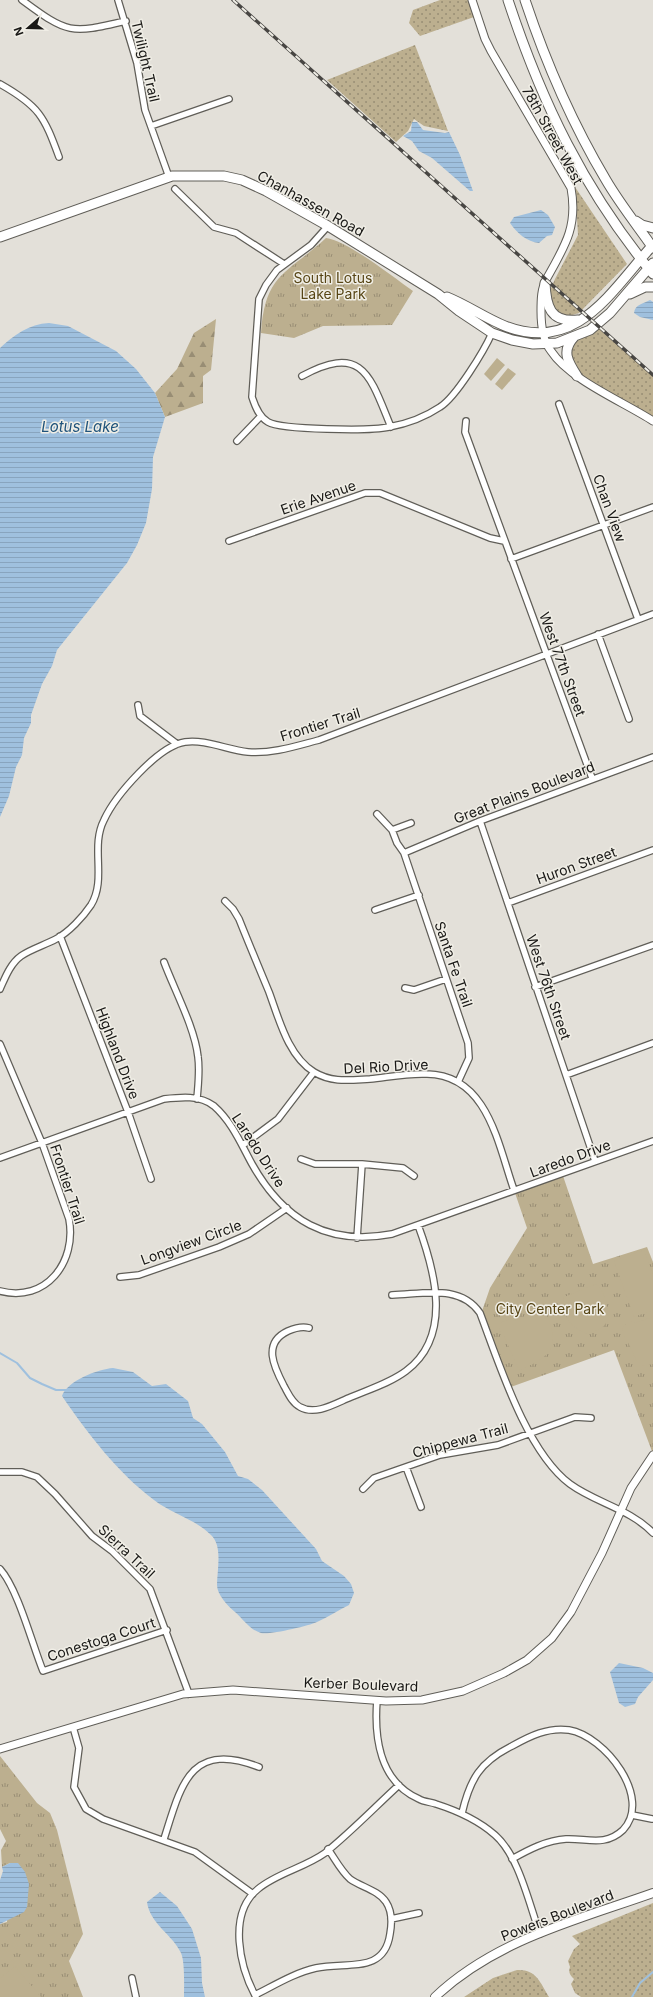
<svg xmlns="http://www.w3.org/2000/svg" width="653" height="1997" viewBox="0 0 653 1997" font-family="Inter,sans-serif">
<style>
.grass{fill:url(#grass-dots)}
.forest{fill:url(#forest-firs)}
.park{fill:url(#park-tufts)}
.pitch{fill:#bcaf8f}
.water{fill:url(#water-rules)}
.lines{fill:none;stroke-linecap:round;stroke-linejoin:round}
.stream{stroke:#9fc0de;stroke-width:2}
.minor-casing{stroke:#605e58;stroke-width:8}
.tertiary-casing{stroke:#605e58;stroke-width:9}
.secondary-casing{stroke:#605e58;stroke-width:10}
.primary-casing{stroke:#605e58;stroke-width:11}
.minor{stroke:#fff;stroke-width:5.5}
.tertiary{stroke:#fff;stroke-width:7}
.secondary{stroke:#fff;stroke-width:8}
.primary{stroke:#fff;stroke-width:9}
.rail-casing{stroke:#484643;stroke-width:3.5}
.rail{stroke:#f0eee6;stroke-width:2;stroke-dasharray:6;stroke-linecap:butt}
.labels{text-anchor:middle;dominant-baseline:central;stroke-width:3;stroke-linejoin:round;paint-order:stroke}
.street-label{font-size:14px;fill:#191816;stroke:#f0eee6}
.park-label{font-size:14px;fill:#574515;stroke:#f0eee6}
.water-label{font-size:15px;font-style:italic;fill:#1f537b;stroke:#f0eee6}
</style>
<defs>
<pattern id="grass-dots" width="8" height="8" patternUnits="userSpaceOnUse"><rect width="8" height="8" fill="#bcaf8f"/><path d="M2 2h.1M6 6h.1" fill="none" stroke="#988d74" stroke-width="1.8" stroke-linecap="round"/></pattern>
<pattern id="forest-firs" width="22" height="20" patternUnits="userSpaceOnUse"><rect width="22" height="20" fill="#bcaf8f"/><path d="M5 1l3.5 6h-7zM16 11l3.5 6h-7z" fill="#988d74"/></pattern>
<pattern id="park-tufts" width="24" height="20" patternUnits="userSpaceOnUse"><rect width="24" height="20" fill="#bcaf8f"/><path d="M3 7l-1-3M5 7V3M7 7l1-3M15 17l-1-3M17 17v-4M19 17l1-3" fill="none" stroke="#988d74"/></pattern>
<pattern id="water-rules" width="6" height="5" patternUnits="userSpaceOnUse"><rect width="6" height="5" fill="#9fc0de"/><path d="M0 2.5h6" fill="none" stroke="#88a4be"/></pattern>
</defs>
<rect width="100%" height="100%" fill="#e3e0d9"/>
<path class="grass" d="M440,0H468L474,17L420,36L409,23L413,10Z
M415,45L448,131L424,126L414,119L408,131L396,142L327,80Z
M575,187L627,264L579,313L566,317L552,313L548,295L555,279L578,235Z
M597,325L653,376V421L577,376L567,359L574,337Z
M653,1903V1997H581L575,1993L571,1984L574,1979C570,1975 568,1972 570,1967L568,1961L574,1949L580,1944L572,1936Z
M517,1970C536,1969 540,1982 549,1997H464L493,1978Z"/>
<path class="forest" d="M216,319L211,370L203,376V403L165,417L155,393L177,369L194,333Z"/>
<path class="park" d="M326,238C348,241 393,277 413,291L392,325L323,326L294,338L261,333C265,273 287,274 326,238Z
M562,1173L593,1264L647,1247L653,1262V1454L614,1350L508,1388L481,1314L490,1288L527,1228L514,1190Z
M0,1756L37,1803L50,1813L57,1830L83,1934L69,1961L83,1997H0V1924L7,1922L10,1863L2,1867L1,1850L6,1841L0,1829Z"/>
<path class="pitch" d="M497,358L505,365L491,381L484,374Z
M508,368L516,374L502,390L495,384Z
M644,1250L653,1274V1310L634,1317L614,1261Z
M596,1284C605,1291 611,1311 606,1323C603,1329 593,1332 587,1334C569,1326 563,1317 564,1297Z
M543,1309C562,1343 554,1357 519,1370L504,1336H502L499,1328L502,1322L511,1319L513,1321Z
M653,1317V1364L641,1366L637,1362L627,1340H625L622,1329L624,1325L632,1321L634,1323Z
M15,1966L41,1997H0V1978Z"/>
<path class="water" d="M412,122H417L423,130L445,133L449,132L460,155L473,191H470L432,158L419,151L412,141L403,136L411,131Z
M541,210L548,215L555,227L552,235L547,236L539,243C527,242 517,233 510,223L514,217Z
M650,300L653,302V320L640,317L634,313C635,304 643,304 650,300Z
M49,323L68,326L116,351L136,369L155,393L165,417L153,457L152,489L146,523L137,545L127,563L57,650L52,666L42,684L31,715V723L24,738L22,755L16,767L9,796L0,817V348C14,335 29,324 49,323Z
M113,1368L133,1372L152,1386L166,1384L188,1401L193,1418L202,1424L225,1452L238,1476L248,1479L262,1490L316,1549L322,1561L344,1576L351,1584L354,1593L349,1605C339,1610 328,1617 317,1622C308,1626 270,1635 261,1633C250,1630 243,1619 235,1612C228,1606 217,1595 217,1585C217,1570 223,1546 211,1535C195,1519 172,1514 154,1500C118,1473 88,1434 62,1396C67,1381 98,1369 113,1368Z
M619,1663L643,1668L653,1673V1680L638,1697L635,1704L625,1707L619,1703L610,1672Z
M10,1863H18L25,1872L29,1884L27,1907L24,1912L0,1924V1880L3,1871L2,1867Z
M160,1892L177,1906L192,1929L201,1958L202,1983L205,1997H184C184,1986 185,1962 181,1953C172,1934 150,1924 147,1902Z"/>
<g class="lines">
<path class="stream" d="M0,1353L17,1363L30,1378L42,1384L56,1390H68
M632,1997L640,1983L653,1972"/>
<defs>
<path id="minor" d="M22,0C68,34 70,34 126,21
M118,0L137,63L145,110L169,177
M0,84C39,106 44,116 59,157
M151,126L229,99
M175,189L214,227L236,233L284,264
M328,226L311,245L277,270L266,285L259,299L252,397C255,406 259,417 268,422C282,430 371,431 389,427C406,424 425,417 440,407C456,397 484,351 492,333
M302,376C363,343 370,376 391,427
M559,404L638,619
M466,421L465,432L592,778
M237,441L261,416
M229,541L365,493H380L490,538L504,541
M511,559L653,507
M598,634L629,719
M138,705L140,716L177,744
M377,814L392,830L397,843L404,853L468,1043L469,1058L458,1082
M480,821L595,1161
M392,830L411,823
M404,853L480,821L653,757
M225,901L233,909L239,919C249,944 259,968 269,992C279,1019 288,1056 314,1072C332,1083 350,1080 370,1079C389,1077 408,1073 427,1074C488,1075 498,1145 514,1190
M508,903L653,850
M375,910L419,895
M60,936L128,1112L151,1179
M164,962C174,989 195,1028 198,1057C200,1071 198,1085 197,1099
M535,987L653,945
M405,988L414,990L446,979
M0,989C5,978 10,964 21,956C31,949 45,945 56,939C69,932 83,917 91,905C107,879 90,847 104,820C115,796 158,746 185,742C205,739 228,750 248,752C272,754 296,746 319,740L653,614
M0,1044L42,1143L69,1219C77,1262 46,1303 0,1291
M566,1075L653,1043
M243,1145L278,1119L314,1072
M0,1158L164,1099C181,1097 200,1095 214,1106C232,1122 241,1144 252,1164C284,1221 328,1246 392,1234L653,1141
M301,1159L315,1164H362L403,1168L414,1176
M357,1238L362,1164
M120,1277L139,1275L219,1247L249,1234L287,1208
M392,1295C424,1294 460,1284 480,1313C499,1363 526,1451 570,1484C596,1503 630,1509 653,1533
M309,1328C302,1326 295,1328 288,1331C262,1343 274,1367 284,1386C288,1393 292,1403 300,1407C316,1416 336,1403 351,1397C370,1389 390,1383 406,1371C453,1336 435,1271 418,1225
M406,1467L421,1507
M0,1472H22L37,1477L55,1494L92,1536L112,1551L150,1589L189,1694
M363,1489L374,1478L440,1455L498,1445L575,1417L591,1418
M0,1569C18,1589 32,1644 43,1671L167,1630
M377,1700C374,1738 380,1782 419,1799C424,1802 431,1802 436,1804C458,1811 478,1820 495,1835C519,1856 529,1904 540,1934
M73,1727L79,1748L74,1787L86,1809L103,1819L195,1852L253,1894
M462,1813C470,1779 480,1762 512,1746C530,1736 548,1727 569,1730C605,1736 653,1798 623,1830C605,1847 587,1838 566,1839C547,1840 528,1850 512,1859
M632,1815L652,1819
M164,1839C181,1785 190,1740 259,1767
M391,1919L419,1913
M132,1978L136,1997
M255,1995C275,1985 294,1973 316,1968C346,1961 384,1975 390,1934C392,1923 392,1911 386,1902C378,1890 361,1887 350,1879C341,1871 335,1859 328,1849
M256,1997C240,1968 227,1914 258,1889C277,1873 304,1868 325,1853C351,1832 375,1807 399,1785"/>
<path id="tertiary" d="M472,0L485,39L491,51L571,188C578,226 565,246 547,278C541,288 541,300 541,311C541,323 543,341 551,351C570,380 624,402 653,421
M0,1749L183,1694L233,1690L386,1701L422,1700L463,1691L504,1673L527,1660L552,1638L571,1612L602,1553L631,1488L653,1455"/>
<path id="secondary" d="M435,1997C495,1940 577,1920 653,1893"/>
<path id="primary" d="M508,0C542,103 584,190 653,274
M525,0C546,63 572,123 606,180C620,204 637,225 653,248
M636,221L642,225L653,228
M0,237L172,176H224L242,180L266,191L328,226L438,294L459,311L492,333L512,340L533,344L557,343L590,330L610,313L653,263
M545,283C546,306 550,323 578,320
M630,294L645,287H653
M447,297C467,305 485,318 505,326C577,354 611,291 652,246
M574,337C561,351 568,362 577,376"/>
</defs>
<use href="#minor" class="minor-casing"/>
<use href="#tertiary" class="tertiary-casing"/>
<use href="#secondary" class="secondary-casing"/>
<use href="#primary" class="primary-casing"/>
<use href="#minor" class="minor"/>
<use href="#tertiary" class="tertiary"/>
<use href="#secondary" class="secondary"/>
<use href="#primary" class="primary"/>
<defs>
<path id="rail" d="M233,0L653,375"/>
</defs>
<use href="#rail" class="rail-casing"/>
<use href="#rail" class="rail"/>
</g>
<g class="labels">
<g class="street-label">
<text transform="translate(146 61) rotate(77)">Twilight Trail</text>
<text transform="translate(553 135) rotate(61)">78th Street West</text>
<text transform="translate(311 203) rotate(29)">Chanhassen Road</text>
<text transform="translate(318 497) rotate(-19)">Erie Avenue</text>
<text transform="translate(610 508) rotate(70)">Chan View</text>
<text transform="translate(563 664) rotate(70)">West 77th Street</text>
<text transform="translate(320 724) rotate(-17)">Frontier Trail</text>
<text transform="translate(524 792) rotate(-21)">Great Plains Boulevard</text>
<text transform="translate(576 865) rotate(-20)">Huron Street</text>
<text transform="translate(454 964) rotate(71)">Santa Fe Trail</text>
<text transform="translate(549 987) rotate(71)">West 76th Street</text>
<text transform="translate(118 1053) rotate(69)">Highland Drive</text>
<text transform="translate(386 1066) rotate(-3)">Del Rio Drive</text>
<text transform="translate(259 1150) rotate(57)">Laredo Drive</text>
<text transform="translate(570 1158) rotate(-20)">Laredo Drive</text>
<text transform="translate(68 1184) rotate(72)">Frontier Trail</text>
<text transform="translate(191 1242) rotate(-20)">Longview Circle</text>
<text transform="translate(460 1440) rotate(-15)">Chippewa Trail</text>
<text transform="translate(127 1551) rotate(43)">Sierra Trail</text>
<text transform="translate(101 1639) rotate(-18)">Conestoga Court</text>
<text transform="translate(361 1684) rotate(2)">Kerber Boulevard</text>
<text transform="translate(557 1915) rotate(-21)">Powers Boulevard</text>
</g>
<g class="park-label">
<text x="333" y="277">South Lotus<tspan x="333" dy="16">Lake Park</tspan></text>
<text x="550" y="1308">City Center Park</text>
</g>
<g class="water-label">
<text x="80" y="426">Lotus Lake</text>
</g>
</g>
<g transform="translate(28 28) rotate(250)" stroke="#f0eee6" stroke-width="3" paint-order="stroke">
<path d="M0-3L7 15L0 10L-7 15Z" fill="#191816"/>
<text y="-6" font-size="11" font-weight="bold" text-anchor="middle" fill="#191816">N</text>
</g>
</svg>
